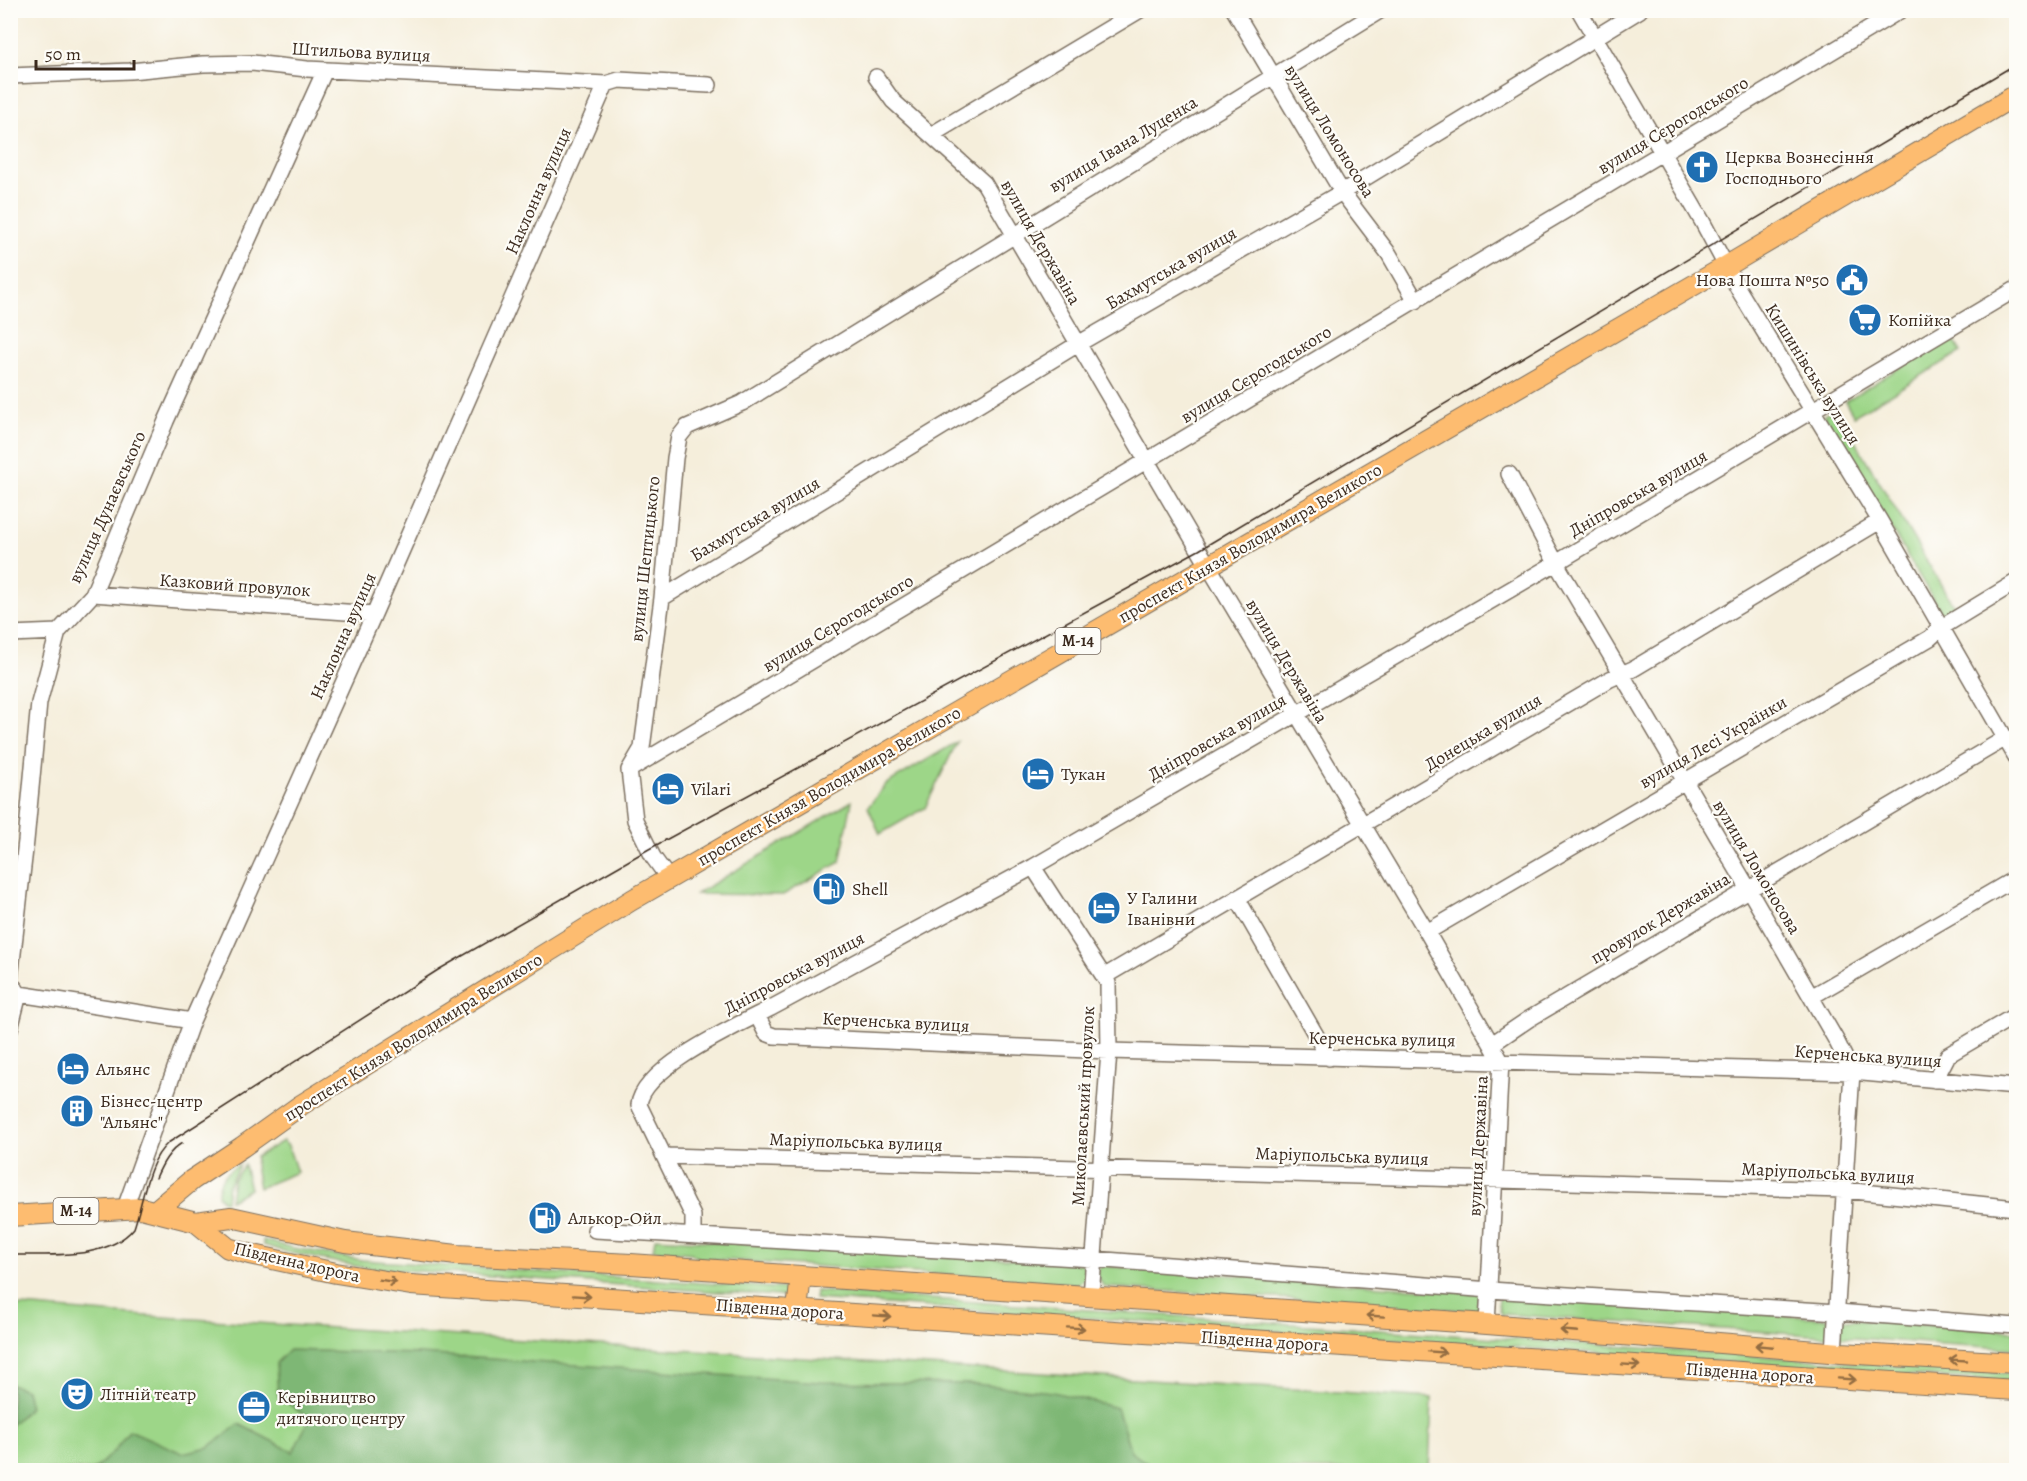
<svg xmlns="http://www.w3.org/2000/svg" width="2027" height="1481" viewBox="0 0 2027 1481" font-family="Alegreya,serif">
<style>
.green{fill:#9dd688;stroke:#6c8053;stroke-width:1.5}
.forest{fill:#7eb774;stroke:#5c7049;stroke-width:1.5}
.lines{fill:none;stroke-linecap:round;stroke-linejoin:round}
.minor-casing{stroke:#7c6f60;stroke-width:18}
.major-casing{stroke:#7c6f60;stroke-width:22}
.minor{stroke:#fff;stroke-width:15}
.major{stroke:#fdbc6f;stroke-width:20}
.tram{stroke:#3b2a1e;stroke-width:1.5}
.oneway{stroke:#926c42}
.labels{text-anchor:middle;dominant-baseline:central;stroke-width:4.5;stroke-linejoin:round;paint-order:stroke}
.shield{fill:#fdfcf7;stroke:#75695f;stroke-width:1.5}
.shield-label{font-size:16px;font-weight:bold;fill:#3b2a1e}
.street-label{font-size:18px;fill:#3b2a1e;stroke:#fdfcf7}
.poi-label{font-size:18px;fill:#3b2a1e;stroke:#fdfcf7;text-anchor:start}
</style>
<rect width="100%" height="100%" fill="#fdfcf7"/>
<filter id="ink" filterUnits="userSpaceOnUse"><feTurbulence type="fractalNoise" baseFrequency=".0167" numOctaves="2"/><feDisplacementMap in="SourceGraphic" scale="12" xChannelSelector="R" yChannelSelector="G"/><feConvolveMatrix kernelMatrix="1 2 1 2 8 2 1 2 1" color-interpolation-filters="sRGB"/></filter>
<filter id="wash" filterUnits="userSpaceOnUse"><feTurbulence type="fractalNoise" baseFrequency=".008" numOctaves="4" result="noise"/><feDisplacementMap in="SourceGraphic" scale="24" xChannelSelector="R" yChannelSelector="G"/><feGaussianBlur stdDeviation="1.35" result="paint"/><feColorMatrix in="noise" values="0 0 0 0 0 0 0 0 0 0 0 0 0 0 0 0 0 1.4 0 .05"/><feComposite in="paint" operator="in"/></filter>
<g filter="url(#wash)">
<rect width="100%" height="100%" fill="#f5eedb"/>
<path class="green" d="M1951,336L1961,352L1854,416L1845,401Z
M1835,408L1955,608L1943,616L1824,415Z
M957,742L925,808L880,834L868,807L886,784Z
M852,801L840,862L783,895L696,894Z
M283,1141L288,1146L297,1172L259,1188L255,1166L256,1157Z
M240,1164L228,1186L226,1201H223L218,1195C218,1179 226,1171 240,1164Z
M244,1165L250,1189L230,1200L233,1180Z
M655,1238L1081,1263L1087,1271L1086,1278L1078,1284L698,1258L691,1253L653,1250Z
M263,1240L293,1248L362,1260L791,1289V1297L361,1267L291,1253L263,1245Z
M1101,1266L1482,1293V1303L1477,1311L1104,1287L1096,1274Z
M816,1291L2016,1374V1382L815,1299Z
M1501,1296L2016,1331V1349L1501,1314C1497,1307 1497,1302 1501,1296Z
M10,1305L131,1315L1432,1398L1429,1470H11Z"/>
<path class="forest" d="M289,1350L420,1354L820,1382L975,1384L1053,1392L1117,1408L1131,1452L1157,1470H94L115,1450L129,1430L182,1453L209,1447L239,1424L293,1452L309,1419L278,1396L276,1363Z
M11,1384L26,1390L30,1407L11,1425Z"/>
</g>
<g filter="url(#ink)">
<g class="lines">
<defs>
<path id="minor" d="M1234,10L1342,192L1389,254L1416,301
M1579,10L1702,221L1740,292L1880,521L2016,757
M10,76L130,71L203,64L252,63L307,69L606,84L619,80L709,85
M876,77L893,101L984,183L1209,567L1427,932L1501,1061L1487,1324
M931,135L1140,10
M1509,474L1556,563L1748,888L1836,1040L1852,1072L1834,1352
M93,594L374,614
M662,598L1078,344L1342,192L1640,10
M10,634L58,632
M629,770L1901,10
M1033,867L1108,983L1109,1051L1091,1297
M669,879L653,857L635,820L629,770L642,748L662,598L675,458L679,437L687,427L742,403L1381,10
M1237,898L1329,1058
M1427,932L1930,638L1942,627L2016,582
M1105,976L1610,679L1633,669L1880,521
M10,979L26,841L39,703L58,632L93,594L166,421L325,70
M19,994L192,1021
M1811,997L2016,878
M757,1015L766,1033L774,1036L1109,1051L1852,1072L2016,1087
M10,1029L19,994L15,988
M1492,1044L1529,1019L2006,738
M1935,1080L1948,1055L2016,1015
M665,1156L1844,1190L2016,1208
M125,1208L192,1021L374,614L606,84
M595,1230L1093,1259L1490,1290L1838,1312L2016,1326
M693,1235V1216L639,1105C642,1068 740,1024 771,1008L1033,867L1556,563L2016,289"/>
<path id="major" d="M155,1211L192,1180L242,1147L301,1105L632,900L1725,267L2016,95
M10,1216L141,1208L196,1222L231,1217L345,1242L457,1255L631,1264L1487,1324L1841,1353L2016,1363
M196,1222L228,1248L249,1254L336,1273L411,1285L2016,1390
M797,1310L801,1276"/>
</defs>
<use href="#minor" class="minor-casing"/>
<use href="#major" class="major-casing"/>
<use href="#minor" class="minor"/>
<use href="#major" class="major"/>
<path class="tram" d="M156,1178C162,1164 169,1151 182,1143
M10,1255C49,1254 107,1261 134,1228C143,1202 147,1161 168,1143L438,970L649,849L1199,550L2016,64"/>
</g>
<defs><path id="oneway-shaft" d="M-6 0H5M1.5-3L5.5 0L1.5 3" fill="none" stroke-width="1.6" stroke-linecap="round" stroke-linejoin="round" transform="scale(1.5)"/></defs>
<g class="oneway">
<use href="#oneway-shaft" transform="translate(388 1281) rotate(9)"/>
<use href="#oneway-shaft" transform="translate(582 1296) rotate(4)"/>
<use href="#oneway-shaft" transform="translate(882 1316) rotate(4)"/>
<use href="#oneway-shaft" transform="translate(1375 1316) rotate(-176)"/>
<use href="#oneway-shaft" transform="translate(1076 1328) rotate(4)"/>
<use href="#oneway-shaft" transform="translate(1569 1331) rotate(-175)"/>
<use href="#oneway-shaft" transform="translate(1764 1346) rotate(-175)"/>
<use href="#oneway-shaft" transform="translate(1437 1352) rotate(4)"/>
<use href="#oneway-shaft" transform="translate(1958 1360) rotate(-177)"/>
<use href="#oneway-shaft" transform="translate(1631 1365) rotate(4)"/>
<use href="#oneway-shaft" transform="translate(1847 1379) rotate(4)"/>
</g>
</g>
<defs>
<symbol id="church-disc" viewBox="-11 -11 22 22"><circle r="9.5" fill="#1f6fb2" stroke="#fdfcf7"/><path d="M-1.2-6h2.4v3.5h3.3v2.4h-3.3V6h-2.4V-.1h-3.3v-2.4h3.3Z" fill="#fff"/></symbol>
<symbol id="civic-disc" viewBox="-11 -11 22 22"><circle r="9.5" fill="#1f6fb2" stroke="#fdfcf7"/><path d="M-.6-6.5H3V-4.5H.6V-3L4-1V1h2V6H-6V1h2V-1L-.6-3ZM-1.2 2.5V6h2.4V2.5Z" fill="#fff"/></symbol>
<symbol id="supermarket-disc" viewBox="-11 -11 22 22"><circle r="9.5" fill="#1f6fb2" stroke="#fdfcf7"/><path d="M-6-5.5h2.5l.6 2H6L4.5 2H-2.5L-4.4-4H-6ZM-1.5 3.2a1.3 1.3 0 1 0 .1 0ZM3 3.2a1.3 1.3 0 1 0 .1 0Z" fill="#fff"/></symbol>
<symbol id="hotel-disc" viewBox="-11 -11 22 22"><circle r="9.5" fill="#1f6fb2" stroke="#fdfcf7"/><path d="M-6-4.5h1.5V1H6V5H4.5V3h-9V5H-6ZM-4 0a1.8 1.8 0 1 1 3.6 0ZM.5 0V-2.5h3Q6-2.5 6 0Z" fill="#fff"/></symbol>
<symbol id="fuel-disc" viewBox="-11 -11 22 22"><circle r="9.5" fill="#1f6fb2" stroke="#fdfcf7"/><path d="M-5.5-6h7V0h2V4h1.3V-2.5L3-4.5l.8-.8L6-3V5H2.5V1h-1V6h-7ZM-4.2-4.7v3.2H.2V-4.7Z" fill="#fff"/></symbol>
<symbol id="building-disc" viewBox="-11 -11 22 22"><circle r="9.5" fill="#1f6fb2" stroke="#fdfcf7"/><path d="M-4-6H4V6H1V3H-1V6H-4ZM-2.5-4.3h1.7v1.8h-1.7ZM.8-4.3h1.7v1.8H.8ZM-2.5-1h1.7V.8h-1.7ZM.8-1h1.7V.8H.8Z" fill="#fff"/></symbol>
<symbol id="theatre-disc" viewBox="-11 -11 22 22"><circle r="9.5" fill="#1f6fb2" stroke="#fdfcf7"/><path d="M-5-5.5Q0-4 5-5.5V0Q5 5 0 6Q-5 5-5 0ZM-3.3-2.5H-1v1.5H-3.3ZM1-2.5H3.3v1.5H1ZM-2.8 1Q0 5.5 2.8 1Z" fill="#fff"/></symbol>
<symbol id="office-disc" viewBox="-11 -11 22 22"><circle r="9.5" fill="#1f6fb2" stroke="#fdfcf7"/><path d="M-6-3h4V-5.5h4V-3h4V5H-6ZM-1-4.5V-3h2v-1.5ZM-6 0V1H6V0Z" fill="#fff"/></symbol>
</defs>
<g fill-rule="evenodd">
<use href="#church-disc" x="1683" y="148" width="38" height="38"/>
<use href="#civic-disc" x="1833" y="261" width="38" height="38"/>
<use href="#supermarket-disc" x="1846" y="301" width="38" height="38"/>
<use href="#hotel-disc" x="1019" y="755" width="38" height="38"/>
<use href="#hotel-disc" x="649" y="770" width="38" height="38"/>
<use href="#fuel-disc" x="810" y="870" width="38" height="38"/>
<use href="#hotel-disc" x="1085" y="889" width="38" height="38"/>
<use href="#hotel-disc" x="54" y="1050" width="38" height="38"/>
<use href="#building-disc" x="58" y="1092" width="38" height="38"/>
<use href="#fuel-disc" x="526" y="1199" width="38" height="38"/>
<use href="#theatre-disc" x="58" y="1375" width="38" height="38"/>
<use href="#office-disc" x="235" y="1388" width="38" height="38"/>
</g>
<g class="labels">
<g class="shield">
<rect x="1055.5" y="628" width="45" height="26" rx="4.5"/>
<rect x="53.5" y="1198" width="45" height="26" rx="4.5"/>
</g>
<g class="shield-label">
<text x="1078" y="641">М-14</text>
<text x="76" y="1211">М-14</text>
</g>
<g class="street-label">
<text transform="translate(361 52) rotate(3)">Штильова вулиця</text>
<text transform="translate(1673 125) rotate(-31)">вулиця Сєрогодського</text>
<text transform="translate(1330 131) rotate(58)">вулиця Ломоносова</text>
<text transform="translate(1123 144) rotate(-31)">вулиця Івана Луценка</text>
<text transform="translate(538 191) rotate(-66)">Наклонна вулиця</text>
<text transform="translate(1041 242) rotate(60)">вулиця Державіна</text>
<text transform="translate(1171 268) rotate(-30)">Бахмутська вулиця</text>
<text transform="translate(1256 374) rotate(-31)">вулиця Сєрогодського</text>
<text transform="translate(1813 374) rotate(58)">Кишинівська вулиця</text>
<text transform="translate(1638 493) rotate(-30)">Дніпровська вулиця</text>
<text transform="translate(107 507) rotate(-66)">вулиця Дунаєвського</text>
<text transform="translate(755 519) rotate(-31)">Бахмутська вулиця</text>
<text transform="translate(1250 543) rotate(-30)">проспект Князя Володимира Великого</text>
<text transform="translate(645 559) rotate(-84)">вулиця Шептицького</text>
<text transform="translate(235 585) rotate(4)">Казковий провулок</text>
<text transform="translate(838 623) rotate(-31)">вулиця Сєрогодського</text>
<text transform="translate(343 636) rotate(-66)">Наклонна вулиця</text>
<text transform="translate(1287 661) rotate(59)">вулиця Державіна</text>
<text transform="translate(1483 732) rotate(-31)">Донецька вулиця</text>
<text transform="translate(1217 737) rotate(-30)">Дніпровська вулиця</text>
<text transform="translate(1713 742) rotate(-30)">вулиця Лесі Українки</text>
<text transform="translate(829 786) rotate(-30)">проспект Князя Володимира Великого</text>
<text transform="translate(1757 867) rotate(59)">вулиця Ломоносова</text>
<text transform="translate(1660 918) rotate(-31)">провулок Державіна</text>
<text transform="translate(794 973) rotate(-28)">Дніпровська вулиця</text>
<text transform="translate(896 1022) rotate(3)">Керченська вулиця</text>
<text transform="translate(413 1037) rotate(-32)">проспект Князя Володимира Великого</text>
<text transform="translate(1382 1039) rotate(1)">Керченська вулиця</text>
<text transform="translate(1868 1056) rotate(4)">Керченська вулиця</text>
<text transform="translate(1083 1106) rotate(-87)">Миколаєвський провулок</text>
<text transform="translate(856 1142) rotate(2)">Маріупольська вулиця</text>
<text transform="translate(1478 1146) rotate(-87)">вулиця Державіна</text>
<text transform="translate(1342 1156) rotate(2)">Маріупольська вулиця</text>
<text transform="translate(1828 1173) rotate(3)">Маріупольська вулиця</text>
<text transform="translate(297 1262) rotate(13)">Південна дорога</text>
<text transform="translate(780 1309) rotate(4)">Південна дорога</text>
<text transform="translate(1265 1341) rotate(4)">Південна дорога</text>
<text transform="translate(1750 1373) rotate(4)">Південна дорога</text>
</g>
<g class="poi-label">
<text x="1725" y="157">Церква Вознесіння<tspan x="1725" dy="21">Господнього</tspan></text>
<text x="1829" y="280" text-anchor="end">Нова Пошта №50</text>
<text x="1888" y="320">Копійка</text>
<text x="1061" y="774">Тукан</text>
<text x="691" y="789">Vilari</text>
<text x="852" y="889">Shell</text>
<text x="1127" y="898">У Галини<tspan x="1127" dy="21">Іванівни</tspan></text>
<text x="96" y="1069">Альянс</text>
<text x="100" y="1101">Бізнес-центр<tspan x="100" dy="21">"Альянс"</tspan></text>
<text x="568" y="1218">Алькор-Ойл</text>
<text x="100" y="1394">Літній театр</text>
<text x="277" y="1397">Керівництво<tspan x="277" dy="21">дитячого центру</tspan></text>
</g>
</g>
<rect width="2027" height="1481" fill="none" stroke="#fdfcf7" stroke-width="36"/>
<path d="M36 60v9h98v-9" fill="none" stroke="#3b2a1e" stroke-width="3"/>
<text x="45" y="60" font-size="18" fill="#3b2a1e" stroke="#fdfcf7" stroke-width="4.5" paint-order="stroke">50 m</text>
</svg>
